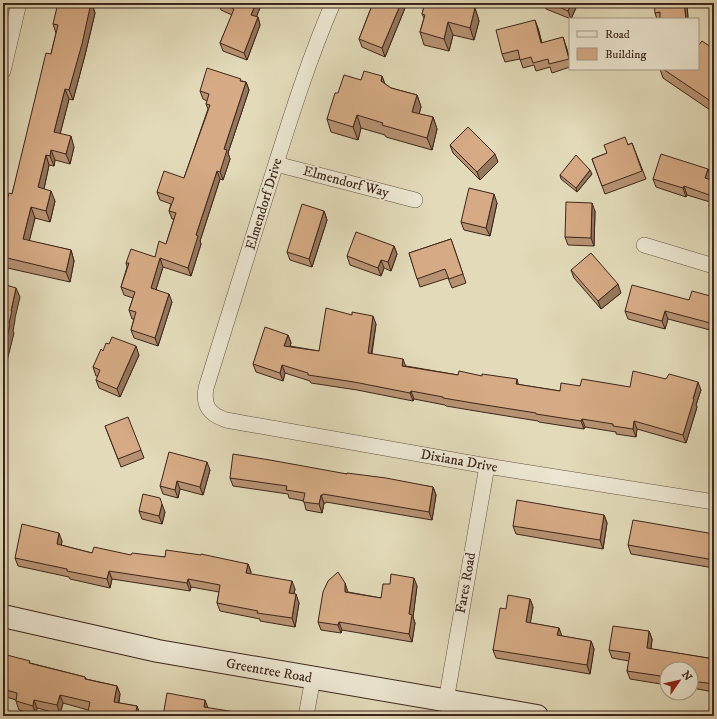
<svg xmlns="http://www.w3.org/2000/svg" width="717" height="719" viewBox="0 0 717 719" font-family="'IM FELL DW Pica',serif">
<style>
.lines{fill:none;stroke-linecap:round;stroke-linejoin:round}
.street-casing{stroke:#675243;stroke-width:16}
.secondary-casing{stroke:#3e251c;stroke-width:24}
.street{stroke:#ece7d2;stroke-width:15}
.secondary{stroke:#ece7d2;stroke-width:22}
.wall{fill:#b79272;stroke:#3e251c}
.shaded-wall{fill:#95775c;stroke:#3e251c}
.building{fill:#d5aa84;stroke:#3e251c}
.labels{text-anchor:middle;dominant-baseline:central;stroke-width:3.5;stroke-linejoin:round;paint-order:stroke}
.street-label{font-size:14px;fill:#3e251c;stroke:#ece7d2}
</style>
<rect width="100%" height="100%" fill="#e2dab9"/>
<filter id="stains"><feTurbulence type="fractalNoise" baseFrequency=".005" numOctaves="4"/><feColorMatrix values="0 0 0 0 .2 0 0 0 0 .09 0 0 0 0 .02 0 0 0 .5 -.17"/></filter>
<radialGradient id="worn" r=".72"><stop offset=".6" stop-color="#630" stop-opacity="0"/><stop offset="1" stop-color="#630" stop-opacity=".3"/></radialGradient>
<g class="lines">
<defs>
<path id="street" d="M333,3C307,63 288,126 268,189C248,255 227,321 206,388C203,406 209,414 226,420L487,466L714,502
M3,71L19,3
M276,164L415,200
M644,245L714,266
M446,701L487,466
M306,716L313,678"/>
<path id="secondary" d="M3,616L158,651L537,716"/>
</defs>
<use href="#street" class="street-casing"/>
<use href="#secondary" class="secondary-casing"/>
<use href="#street" class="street"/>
<use href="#secondary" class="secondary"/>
</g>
<path class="wall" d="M64,3H92L95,13L85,55L73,100L69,99L60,134L74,147L70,164L55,160L54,166L49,165L44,189L55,201L50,222L35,218L29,241L71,250L74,261L70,282L3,267V234L5,225L3,219V215L12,194L51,54L56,33L53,24Z
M219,3H262L256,17H258L260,25L247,60L223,51L220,43L232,15L221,10Z
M373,3H407L385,57L362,47L359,39Z
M425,3H455L475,8L479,21L474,40L453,35L449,51L424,45L420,32L424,18L422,14Z
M544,3H578L571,19L546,9Z
M687,3L688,19H657L655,13Z
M538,28L542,43L566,46L570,60V67L552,73L550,67L536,71L534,65L523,68L520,59L505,62L502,54Z
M714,49V110L713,112L663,78L660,69H698Z
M382,76L385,84L391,88L417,95L421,107L419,114L433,117L437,129L432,150L386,137L385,135L361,128L358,140L331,132L327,119L338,93L361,80Z
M242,81L246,82L249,90L228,153L230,159L223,180L220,179L200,241L201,244L191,276L163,267L156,289L172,302L158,346L134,338L131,330L134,319H132L129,310L133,298L124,295L121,287L127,267L126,263L155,257L166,244L174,219H172L169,211L171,204L160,200L157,192L184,178L208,109L206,104L207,101L203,99L200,91Z
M632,143L646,179L605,194L592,159Z
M450,145L498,162L480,180L453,153Z
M592,174L577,192L561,179L560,175Z
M711,177L710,180L714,181V215L712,214L709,206L710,202L687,195L686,197L656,187L653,179Z
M497,203L490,236L464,230L461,222Z
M324,211L327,220L312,267L290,260L287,252Z
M595,211L594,246L568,245L565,237Z
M451,239L466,283L452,288L448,278L420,287L409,253Z
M394,246L397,254L391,271L384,268L381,276L350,265L347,256Z
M571,270L621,293L601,309L574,278Z
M714,297V331L668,319L665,329L628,319L625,311L689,300Z
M376,324L372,354L406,366L458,375L560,391L580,386L701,390L696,405L697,407L686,443L637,429L636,437L616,434V432L585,427L584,429L539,422L538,421L482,412L446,406L445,405L414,399L413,401L357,390L311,383L310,381L285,373L283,381L256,372L253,364L288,335L291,343L290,346L319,351Z
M103,351L139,355L120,397L99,388L96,380L98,376H96L93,367Z
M105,426L141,450L144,458L121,467Z
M210,470L203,495L180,489L178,498L163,494L160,486Z
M347,474L433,487L436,495L432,520L326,502V503H324L322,513L306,510L304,501L289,498L288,494L233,486L230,478Z
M139,511L165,512L162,524L142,519Z
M604,515L607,523L603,549L516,534L513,526Z
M714,534V568L631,554L628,545Z
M62,541L61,545L92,553L165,557L248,564L251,572L250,574L295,589L294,594L299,603L295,627L260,621V619L220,611L217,603L219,592L191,587L190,591L112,579L110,588L70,579L69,577L18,566L15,558Z
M390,584L417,586L413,617L415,623L412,642L342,630L341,633L321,630L318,622L348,592L381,598Z
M530,599L533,607L530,623L559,628L561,636L591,641L594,649L590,674L496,658L493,650L506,609Z
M649,631L652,639L651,649L714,659V692L692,688L691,690V669H667V685L630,679L627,671L629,661L612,658L609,650Z
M3,654L30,663L85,677L86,679L117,686L120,694L119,703L137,706L140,715L88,710L63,703L60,714L37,708L36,715L19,710L16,701V700L3,696Z"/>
<path class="shaded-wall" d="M91,3L95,13L85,55L73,100L69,90Z
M256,3H262L254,23L251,15Z
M401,3H407L385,57L382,48Z
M571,3H578L571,19L568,11Z
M684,3H687L688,19H686Z
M475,8L479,21L474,40L470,28Z
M258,17L260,25L247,60L244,53Z
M535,20L538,28L544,52L541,43Z
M448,22L453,35L449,51L444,39Z
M563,37L566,46L570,62L569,59Z
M382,76L386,88L381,81Z
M246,82L249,90L228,153L230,159L223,180L220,172L224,149Z
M65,89L69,99L58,142L54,132Z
M714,90V110L713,112L709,100Z
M417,95L421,107L416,124L412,112Z
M357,115L361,128L358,140L353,127Z
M433,117L437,129L432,150L427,138Z
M71,136L74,147L70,164L66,154Z
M51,150L55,160L54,166L50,156Z
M495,154L498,162L480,180L477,172Z
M46,155L49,165L42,198L38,187Z
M708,169L711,177L708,187L705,178Z
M590,170L592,174L577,192L576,188Z
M217,171L220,179L200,241L201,244L191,276L188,268L196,235Z
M684,186L687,195L686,197L683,188Z
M51,191L55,201L50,222L46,211Z
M494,194L497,203L490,236L486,228Z
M592,203L595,211L594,246L591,238Z
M31,207L35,218L27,250L23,239Z
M324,211L327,220L312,267L309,259Z
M394,246L397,254L391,271L388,262Z
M71,250L74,261L70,282L66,272Z
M160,258L163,267L154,296L151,288Z
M381,260L384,268L381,276L378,268Z
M618,284L621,293L601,309L598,301Z
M16,288L20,297L15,318V320L13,331L14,333L3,377V354L11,311Z
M169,294L172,302L158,346L155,338Z
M665,311L668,319L665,329L662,321Z
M373,316L376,324L370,361L368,353Z
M288,335L291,343L287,354L284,346Z
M136,346L139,355L120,397L117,389Z
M403,359L406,367L402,366Z
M282,365L285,373L283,381L280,373Z
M517,379L519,387L516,384Z
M698,382L701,390L696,405L697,407L686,443L683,435Z
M411,391L414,399L413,401L410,393Z
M582,419L585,427L584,429L581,421Z
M634,421L637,429L636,437L633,429Z
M207,462L210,470L203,495L200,487Z
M177,481L180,489L178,498L175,490Z
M433,487L436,495L432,520L429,512Z
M321,495L324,503L322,513L319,504Z
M162,504L165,512L162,524L159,516Z
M604,515L607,523L603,549L600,540Z
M59,533L62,541L60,553L57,544Z
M248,564L251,572L249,581L246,573Z
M109,571L112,579L110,588L107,579Z
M414,578L417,586L413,617L415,623L412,642L409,634V614Z
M188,579L191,587L190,591L187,583Z
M292,581L295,589L292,601L289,593Z
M345,583L348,592V600L345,592Z
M296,594L299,603L295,627L292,618Z
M530,599L533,607L529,631L526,622Z
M339,622L342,630L341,633L338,625Z
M559,628L562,636L557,635Z
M649,631L652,639L650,656L647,648Z
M591,641L594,649L590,674L587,665Z
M117,686L120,694L117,710L114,702Z
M60,695L63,703L60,714L57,705Z
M34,700L37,708L36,715L33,706Z
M205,700L208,708L204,707Z
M137,706L140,715V716H135Z"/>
<path class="building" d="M58,3L63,4L64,3H91L82,44L69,90L65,89L54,132L71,136L66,154L51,150L50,156L46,155L38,187L51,191L46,211L31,207L23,239L71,250L66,272L3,257V234L7,220L3,219L4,217L3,215L9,193L12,194L46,53L51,54L58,25L53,24Z
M221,3H256L251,15L258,17L244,53L220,43L234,9Z
M373,3H401L382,48L359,39Z
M425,3H453L475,8L470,28L448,22L444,39L420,32L425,15L422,14Z
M550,3H571L568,11Z
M654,3H684L686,19H660V12L655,13Z
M535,20L541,43L563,37L569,59L549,64L548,59L533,63L531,57L520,60L518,50L502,54L496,30Z
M702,41L714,49V90L709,100L663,69H698V46Z
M207,68L241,79L240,81L246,82L224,149L227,150L220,172L217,171L196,235L198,236L188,268L160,258L151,288L169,294L155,338L131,330L136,312L129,310L135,292L121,287L129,263H126L131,249L155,257L159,241L166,244L176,213L169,211L174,198L157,192L164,171L184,178L210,105L206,104L209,94L200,91Z
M364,71L382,76L381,81L391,88L417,95L412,112L433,117L427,138L382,125L383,123L357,115L353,127L327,119L335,93H338L344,75L361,80Z
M468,127L495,154L477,172L450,145Z
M625,137L628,145L632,143L642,171L602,186L592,159L607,153L604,145Z
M661,154L708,169L705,178L714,181V207L709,206L712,196L684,186L683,188L653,179Z
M576,155L590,170L576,188L560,175Z
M469,188L494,194L486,228L461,222Z
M566,202L592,203L591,238L565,237Z
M302,204L324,211L309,259L287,252Z
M356,232L394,246L388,262L381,260L378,268L347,256Z
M451,239L463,274L449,279L445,269L417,279L409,253Z
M591,253L618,284L598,301L571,270Z
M3,284L16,288L11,311H12L9,323L10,324L3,354Z
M632,285L689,300L692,291L714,297V324L665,311L662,321L625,311Z
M326,308L352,315V312L373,316L368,353L403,359L402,366L458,375L459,371L482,376V374L517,379L516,384L560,391L561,383L580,386L582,379L630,387L633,371L666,379L669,374L698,382L693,399H694L683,435L634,421L633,429L613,426V424L582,419L581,421L536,414V413L479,404L443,398V397L411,391L410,393L354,382L308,375V373L282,365L280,373L253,364L265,327L288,335L284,346L319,351Z
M112,337L136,346L117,389L96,380L100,370L93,367L101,349L103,351L106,343L109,344Z
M128,417L141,450L118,459L105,426Z
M169,452L207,462L200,487L177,481L175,490L160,486Z
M233,454L270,460L347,474V473L386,478L433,487L429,512L323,494V495H321L319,504L303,502L305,493L286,490L287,486L230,478Z
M143,494L160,498L162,504L159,516L139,511Z
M517,500L604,515L600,540L513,526Z
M633,520L714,534V560L628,545Z
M22,524L59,533L57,544L92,553L94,547L131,555L132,553L165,557L166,550L201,555V554L248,564L246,573L292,581L289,593L296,594L292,618L257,613L258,611L217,603L220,585L188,579L187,583L109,571L107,579L67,571V569L15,558Z
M338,572L345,583V592L381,598L383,584H390L391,574L414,578L409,614L412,615L409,634L339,622L338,625L318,622L323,592L328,581Z
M508,595L530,599L526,622L559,628L557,635L591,641L587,665L493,650L500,608L506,609Z
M613,626L649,631L647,648L714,659V684L691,681V669H667V677L627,671L630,653L609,650Z
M3,654L30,661L29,663L85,677V679L117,686L114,702L137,706L135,716H87L90,702L60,695L57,705L34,700L33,706L16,701L17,693L3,689Z
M167,693L205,700L204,707L248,714L247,715L251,716H163Z"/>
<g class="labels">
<g class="street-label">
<text transform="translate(346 182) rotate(15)">Elmendorf Way</text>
<text transform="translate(264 204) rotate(-73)">Elmendorf Drive</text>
<text transform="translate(459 461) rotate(10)">Dixiana Drive</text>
<text transform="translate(466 583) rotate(-80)">Fares Road</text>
<text transform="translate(269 671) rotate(10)">Greentree Road</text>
</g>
</g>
<rect width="717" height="719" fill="none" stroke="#e2dab9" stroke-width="16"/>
<rect x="4" y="4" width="709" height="711" fill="none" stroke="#3e251c" stroke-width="2"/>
<rect x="8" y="8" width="701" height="703" fill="none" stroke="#3e251c"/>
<rect x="569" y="18" width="130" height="52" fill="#ece7d2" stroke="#a69989"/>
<rect x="577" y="31" width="20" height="6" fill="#ece7d2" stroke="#a69989"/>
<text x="605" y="38" font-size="12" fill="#3e251c">Road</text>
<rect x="577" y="48" width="20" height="12" fill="#d5aa84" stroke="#a69989"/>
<text x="605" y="58" font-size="12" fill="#3e251c">Building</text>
<g transform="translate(679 681) rotate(56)"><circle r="19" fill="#ece7d2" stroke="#a69989"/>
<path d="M0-3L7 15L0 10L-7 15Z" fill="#8f2418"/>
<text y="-6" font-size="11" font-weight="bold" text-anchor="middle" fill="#3e251c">N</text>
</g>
<rect width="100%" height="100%" filter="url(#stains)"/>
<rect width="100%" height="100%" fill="url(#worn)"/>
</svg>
